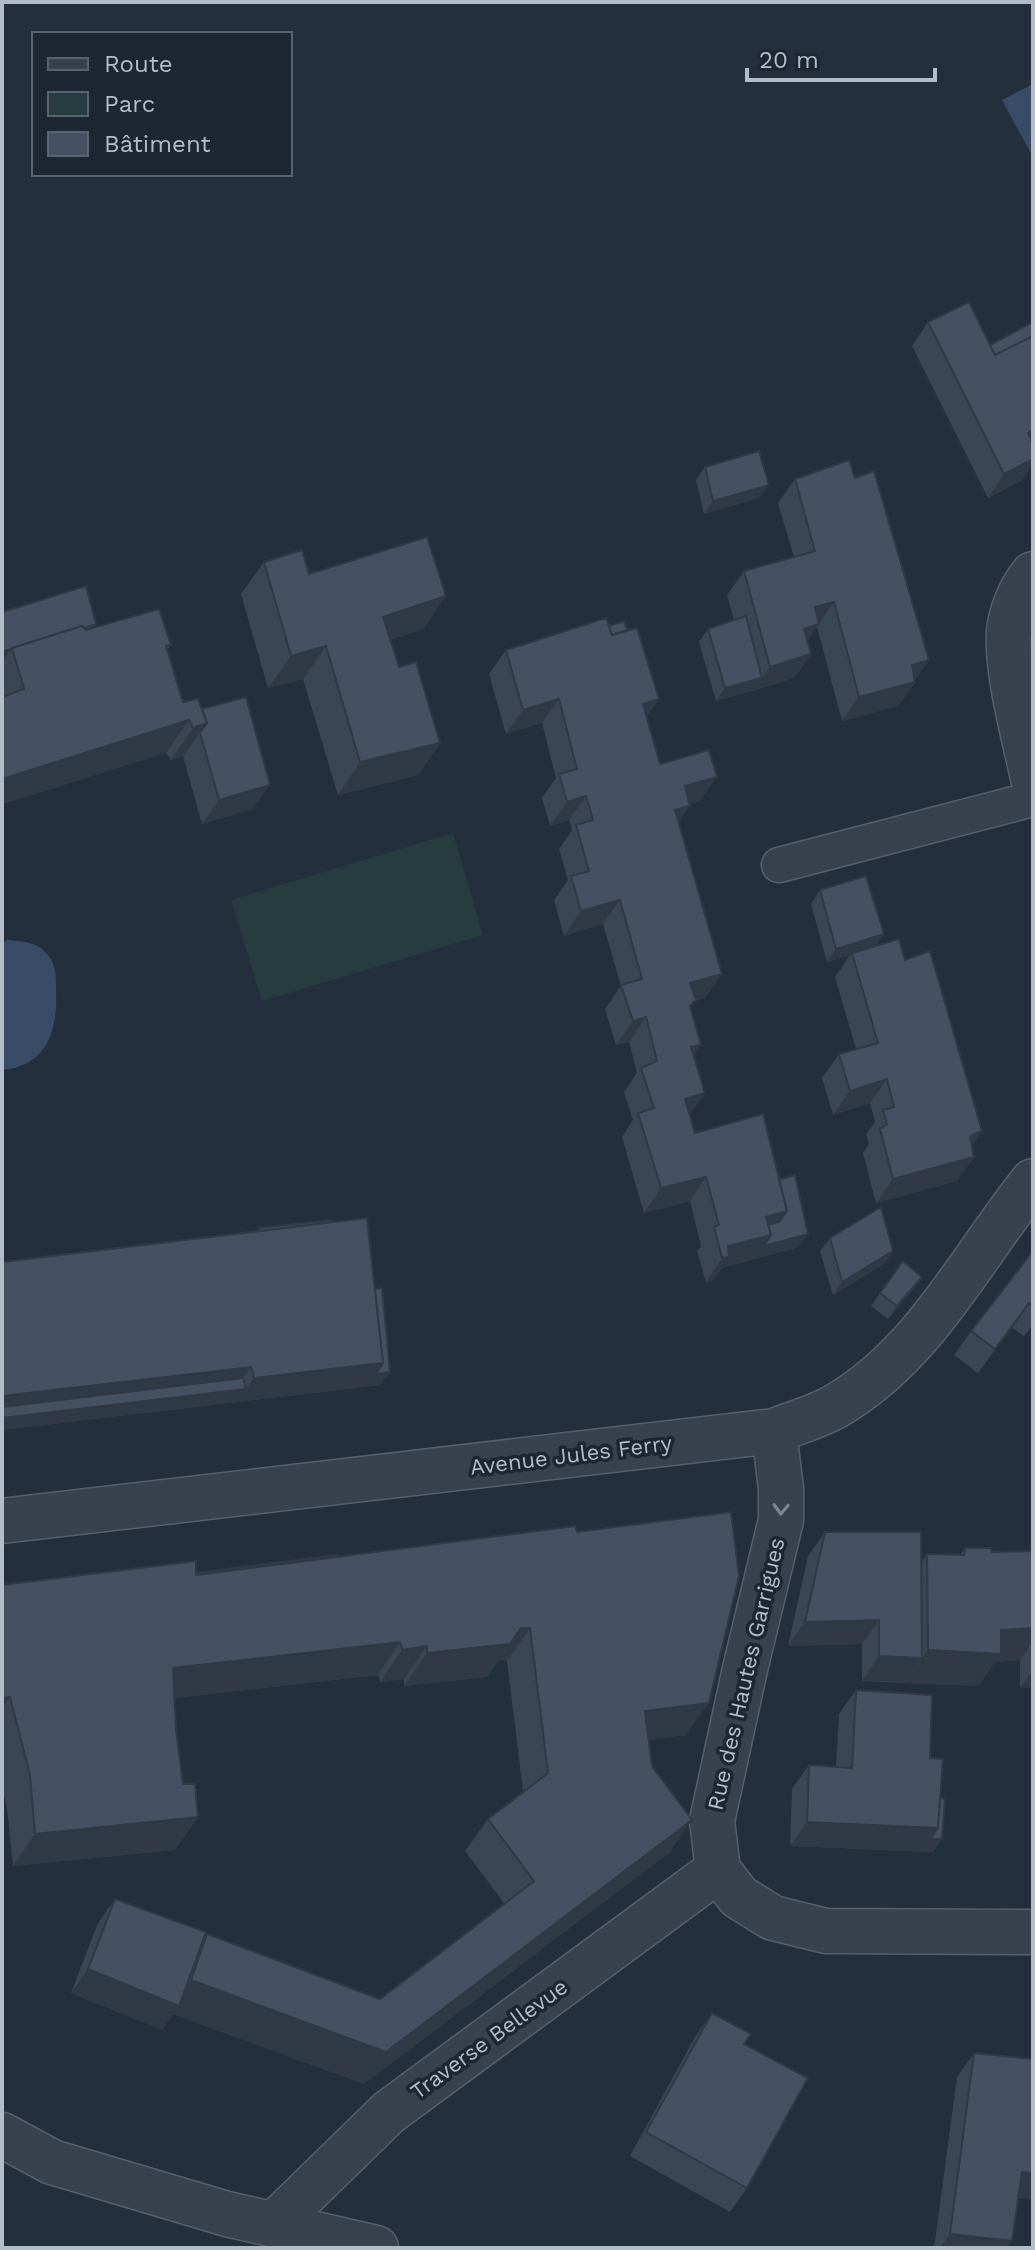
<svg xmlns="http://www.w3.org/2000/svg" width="1035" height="2250" viewBox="0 0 1035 2250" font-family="'Work Sans',sans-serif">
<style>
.green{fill:#263c3f}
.water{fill:#394c67}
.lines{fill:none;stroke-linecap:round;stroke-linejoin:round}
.lane-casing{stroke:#565f6c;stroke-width:37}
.street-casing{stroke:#565f6c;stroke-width:47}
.lane{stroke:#38414e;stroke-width:34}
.street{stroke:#38414e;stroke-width:44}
.wall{fill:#3b4654}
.shaded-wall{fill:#303945}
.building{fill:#455162;stroke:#303945;stroke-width:2}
.oneway{stroke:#7c8592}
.labels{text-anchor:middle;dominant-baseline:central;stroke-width:7;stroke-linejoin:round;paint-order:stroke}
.street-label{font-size:22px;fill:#b4bcc9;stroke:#1d2633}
</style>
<rect width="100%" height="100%" fill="#242f3e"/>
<path class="green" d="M453,833L483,935L262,1001L231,900Z"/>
<path class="water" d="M1033,84V157L1002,100Z
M7,940C21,941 38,942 47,954C56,964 56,976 56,989C58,1029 48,1066 2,1070V944Z"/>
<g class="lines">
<defs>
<path id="lane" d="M779,865L1033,799"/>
<path id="street" d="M1033,574C1021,589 1014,605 1010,624C1003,661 1025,739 1033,778
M774,1431L781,1489V1520L745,1669L712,1821L718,1870L739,1897L773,1918L826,1931L1033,1932
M2,1521L774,1431C794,1423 817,1417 836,1406C925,1354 971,1258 1033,1181
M2,2135L52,2162L227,2214L376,2248
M273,2225L389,2112L718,1870"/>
</defs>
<use href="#lane" class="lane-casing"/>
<use href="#street" class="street-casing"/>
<use href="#lane" class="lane"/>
<use href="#street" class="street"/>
</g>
<path class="wall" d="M928,322L1022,480L988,498L912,346Z
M705,467L769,485L759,498L704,514L696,480Z
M795,479L915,680V682L898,706L842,721L817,627L808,640L811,654L794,678L716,701L699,642L708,629L734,620L727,595L744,571L794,557L778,503Z
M264,562L309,574L424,629L391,639L399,667L440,743L418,775L338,795L303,679L268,688L241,594Z
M2,612L93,629L171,645L167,650L183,702L202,709L253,809L202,824L183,756L171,760L166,753L2,804Z
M609,626L627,630L659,699L646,717L660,764L700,801L689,804L679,822L722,974L705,998L695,1001L690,1008L701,1045L693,1055L705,1093L690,1114L695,1133L779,1180L799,1247L722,1268L712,1281L706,1282L697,1251L701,1246L690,1201L644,1213L622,1137L633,1120L624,1092L637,1073L629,1042L616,1045L605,1009L621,986L603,924L564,936L554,900L568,880L559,849L572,830L569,820L550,826L542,798L556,778L542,723L506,734L489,674L506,650Z
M820,890L884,934L876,946L905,960L982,1131L972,1145L974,1157L957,1181L876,1203L863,1153L869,1144L866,1134L875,1122L870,1103L833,1115L822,1078L839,1054L856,1049L835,977L850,955L827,962L811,904Z
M259,1228L381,1385L2,1430V1262L256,1231Z
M830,1238L893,1251L884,1264L833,1295L820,1251Z
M1033,1251V1325L1024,1336L1012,1328L978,1373L954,1355L971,1331Z
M903,1261L913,1290L888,1319L871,1306Z
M577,1532L686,1735L649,1740L652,1766L670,1852L364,2084L173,2014L162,2030L71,1993L98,1923L115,1899L202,1942L207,1934L380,1999L504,1903L465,1851L488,1819L523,1791L507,1661L499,1660L487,1677L404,1686V1679L380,1682L378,1675L174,1698L176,1730L183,1784L198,1817L175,1850L13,1866L7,1808L2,1787V1585L196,1573Z
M825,1532L921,1563L927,1554L960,1555L965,1548L992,1552L1033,1551V1688H1020V1660L995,1662L978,1686L862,1681V1644L788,1646L808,1556Z
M856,1690L930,1758L940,1798L942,1839L933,1852L790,1846L792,1789L809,1765L836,1767L839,1714Z
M712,2013L744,2044L747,2188L730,2212L630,2156L695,2037Z
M974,2053L1033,2199L1018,2198L1012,2241L1007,2248H934L957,2077Z"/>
<path class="shaded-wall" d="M1033,430V446L1028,433Z
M1033,459V464L1022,480L988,498L1004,474Z
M769,485L759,498L704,514L713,501Z
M446,596L424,629L373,646L383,617Z
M834,602L802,648L788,653L815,607Z
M96,624L87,637L12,649Z
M326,646L303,679L268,688L291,656Z
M11,649L2,662V652Z
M811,654L794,678L753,691L770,667Z
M929,660L898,706L842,721L859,697L912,665Z
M762,678L753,691L716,701L725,688Z
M559,699L542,723L506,734L523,710Z
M659,699L642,723L643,704Z
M189,720L166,753L2,804V779Z
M207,723L184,755L171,760L193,728Z
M440,743L418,775L338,795L360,762Z
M717,777L700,801L668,810L685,786Z
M270,785L253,809L202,824L219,800Z
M586,796L569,820L550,826L567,802Z
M690,806L673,830L675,810Z
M620,900L603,924L564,936L581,911Z
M884,934L875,947L852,953L850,955L827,962L836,949Z
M722,974L705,998L695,1001L679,1024L690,1006V983Z
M646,1017L629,1042L616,1045L633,1021Z
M701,1045L684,1069L691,1047Z
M887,1079L870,1103L833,1115L850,1091Z
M705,1093L688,1117L685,1099Z
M982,1131L965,1155L970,1136Z
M974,1157L957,1181L876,1203L893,1179Z
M706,1177L690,1201L644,1213L661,1188Z
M787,1211L770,1235L766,1217Z
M808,1234L799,1247L722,1268L712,1281L706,1282L722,1258L728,1246L771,1235Z
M893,1251L884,1264L833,1295L842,1282Z
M922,1277L913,1290L888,1319L897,1306Z
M1029,1303L1012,1328L978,1373L995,1349Z
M383,1363L390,1372L381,1385L2,1430V1396L251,1367L234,1391L246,1389L254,1378Z
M879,1620L862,1644L788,1646L805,1622Z
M521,1628H530L507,1661L499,1660L487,1677L404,1686L427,1653Z
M1033,1628V1641L1020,1660L995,1662L978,1686L905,1683L928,1650L1001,1630Z
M400,1642L378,1675L150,1701L173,1668Z
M427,1646L404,1679L380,1682L402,1650Z
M879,1656L922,1658L905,1682L862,1681Z
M1033,1670V1688H1020Z
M10,1697L2,1708V1698Z
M709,1703L686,1735L623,1744L645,1711Z
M198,1817L175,1850L13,1866L35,1834Z
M692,1820L670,1852L364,2084L173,2014L162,2030L71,1993L88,1969L174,2004L191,1980L386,2052Z
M807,1822L938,1828L942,1839L933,1852L790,1846Z
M1022,2172L1033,2173V2199L1006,2196Z
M950,2234L1012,2241L1007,2248H940Z"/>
<path class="building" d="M969,302L995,355L1033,336V430L1028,433L1033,444V459L1004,474L928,322Z
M1033,322V336L995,355L990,345Z
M759,451L769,485L713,501L705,467Z
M849,460L855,478L874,471L929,660L912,665L915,682L859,697L834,602L815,607L819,624L804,629L811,654L770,667L744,571L815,551L795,479Z
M427,537L446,596L383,617L399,667L416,662L440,743L360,762L326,646L291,656L264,562L302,550L309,574Z
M86,586L96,624L84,628L82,626L12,648L11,649L2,652V612Z
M159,609L171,645L166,646L183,702L198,699L207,723L193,728L189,720L2,779V697L24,689L12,648L82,626L86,630Z
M746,616L762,678L725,688L708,629Z
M606,618L612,635L637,628L659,699L643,704L660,764L709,750L717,777L685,786L690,806L675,810L722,974L690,983L696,1000L690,1006L701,1045L691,1047L705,1093L685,1099L695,1133L763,1114L787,1211L766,1217L771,1235L728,1246L729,1257L722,1258L714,1227L719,1225L706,1177L661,1188L638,1113L654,1108L641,1068L657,1061L646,1017L633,1021L621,985L642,979L620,900L581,911L571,876L589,871L576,825L593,820L586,796L567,802L559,774L577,769L559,699L523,710L506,650Z
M624,621L627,630L612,635L609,626Z
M246,697L270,785L219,800L200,733L207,723L202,709Z
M866,876L884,934L836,949L820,890Z
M899,939L905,960L930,951L982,1131L970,1136L974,1157L893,1179L880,1129L887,1124L883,1110L894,1107L887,1079L850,1091L839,1054L878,1043L852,953Z
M795,1175L808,1234L764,1246L771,1235L768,1225L779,1222L787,1211L779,1180Z
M881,1207L893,1251L842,1282L830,1238Z
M367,1218L383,1363L254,1378L251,1367L2,1396V1262Z
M331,1220L332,1222L259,1231V1228Z
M1033,1251V1306L1029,1303L995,1349L971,1331Z
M903,1261L922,1277L897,1306L880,1293Z
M382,1288L390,1372L376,1374L383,1363L375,1289Z
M243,1378L246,1389L2,1418V1407Z
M731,1512L739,1576L709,1703L645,1711L652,1766L692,1820L386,2052L191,1980L207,1934L380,1999L534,1881L488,1819L548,1773L530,1628H521L510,1644L427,1653V1646L402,1650L400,1642L173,1668L176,1730L183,1784H195L198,1817L35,1834L30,1775L10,1697L2,1698V1585L196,1561V1575L575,1526L577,1532Z
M825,1532H921L922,1658L879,1656V1620L805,1622Z
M965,1548H991L992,1552L1033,1551V1628L1001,1630V1654L928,1650L927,1554L964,1555Z
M337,1555V1557L196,1575V1573Z
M856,1690L932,1695L930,1758L943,1759L938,1828L807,1822L809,1765L852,1768Z
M940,1798L945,1799L942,1839H930L938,1828Z
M115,1899L206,1932L179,2006L88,1969Z
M712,2013L751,2034L744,2044L808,2078L747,2188L646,2132Z
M974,2053L1033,2059V2173L1022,2172L1012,2241L950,2234Z"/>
<defs><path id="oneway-chevron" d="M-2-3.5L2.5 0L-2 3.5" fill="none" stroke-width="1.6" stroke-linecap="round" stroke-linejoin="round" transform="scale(2)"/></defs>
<use class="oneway" href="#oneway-chevron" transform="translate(781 1509) rotate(92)"/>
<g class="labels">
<g class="street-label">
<text transform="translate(571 1455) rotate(-7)">Avenue Jules Ferry</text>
<text transform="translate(746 1674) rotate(-77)">Rue des Hautes Garrigues</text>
<text transform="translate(489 2039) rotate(-36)">Traverse Bellevue</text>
</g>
</g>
<rect width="1035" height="2250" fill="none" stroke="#b4bcc9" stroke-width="8"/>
<rect x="32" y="32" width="260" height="144" fill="#1d2633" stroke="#59626f" stroke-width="2"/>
<rect x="48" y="58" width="40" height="12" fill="#38414e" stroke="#59626f" stroke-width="2"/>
<text x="104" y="72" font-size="24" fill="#b4bcc9">Route</text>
<rect x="48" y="92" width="40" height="24" fill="#263c3f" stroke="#59626f" stroke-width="2"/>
<text x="104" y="112" font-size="24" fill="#b4bcc9">Parc</text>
<rect x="48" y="132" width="40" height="24" fill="#455162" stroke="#59626f" stroke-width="2"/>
<text x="104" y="152" font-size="24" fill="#b4bcc9">Bâtiment</text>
<path d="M747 68v12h188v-12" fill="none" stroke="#b4bcc9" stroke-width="4"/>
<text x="759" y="68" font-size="24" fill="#b4bcc9" stroke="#1d2633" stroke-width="6" paint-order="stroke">20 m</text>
</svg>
